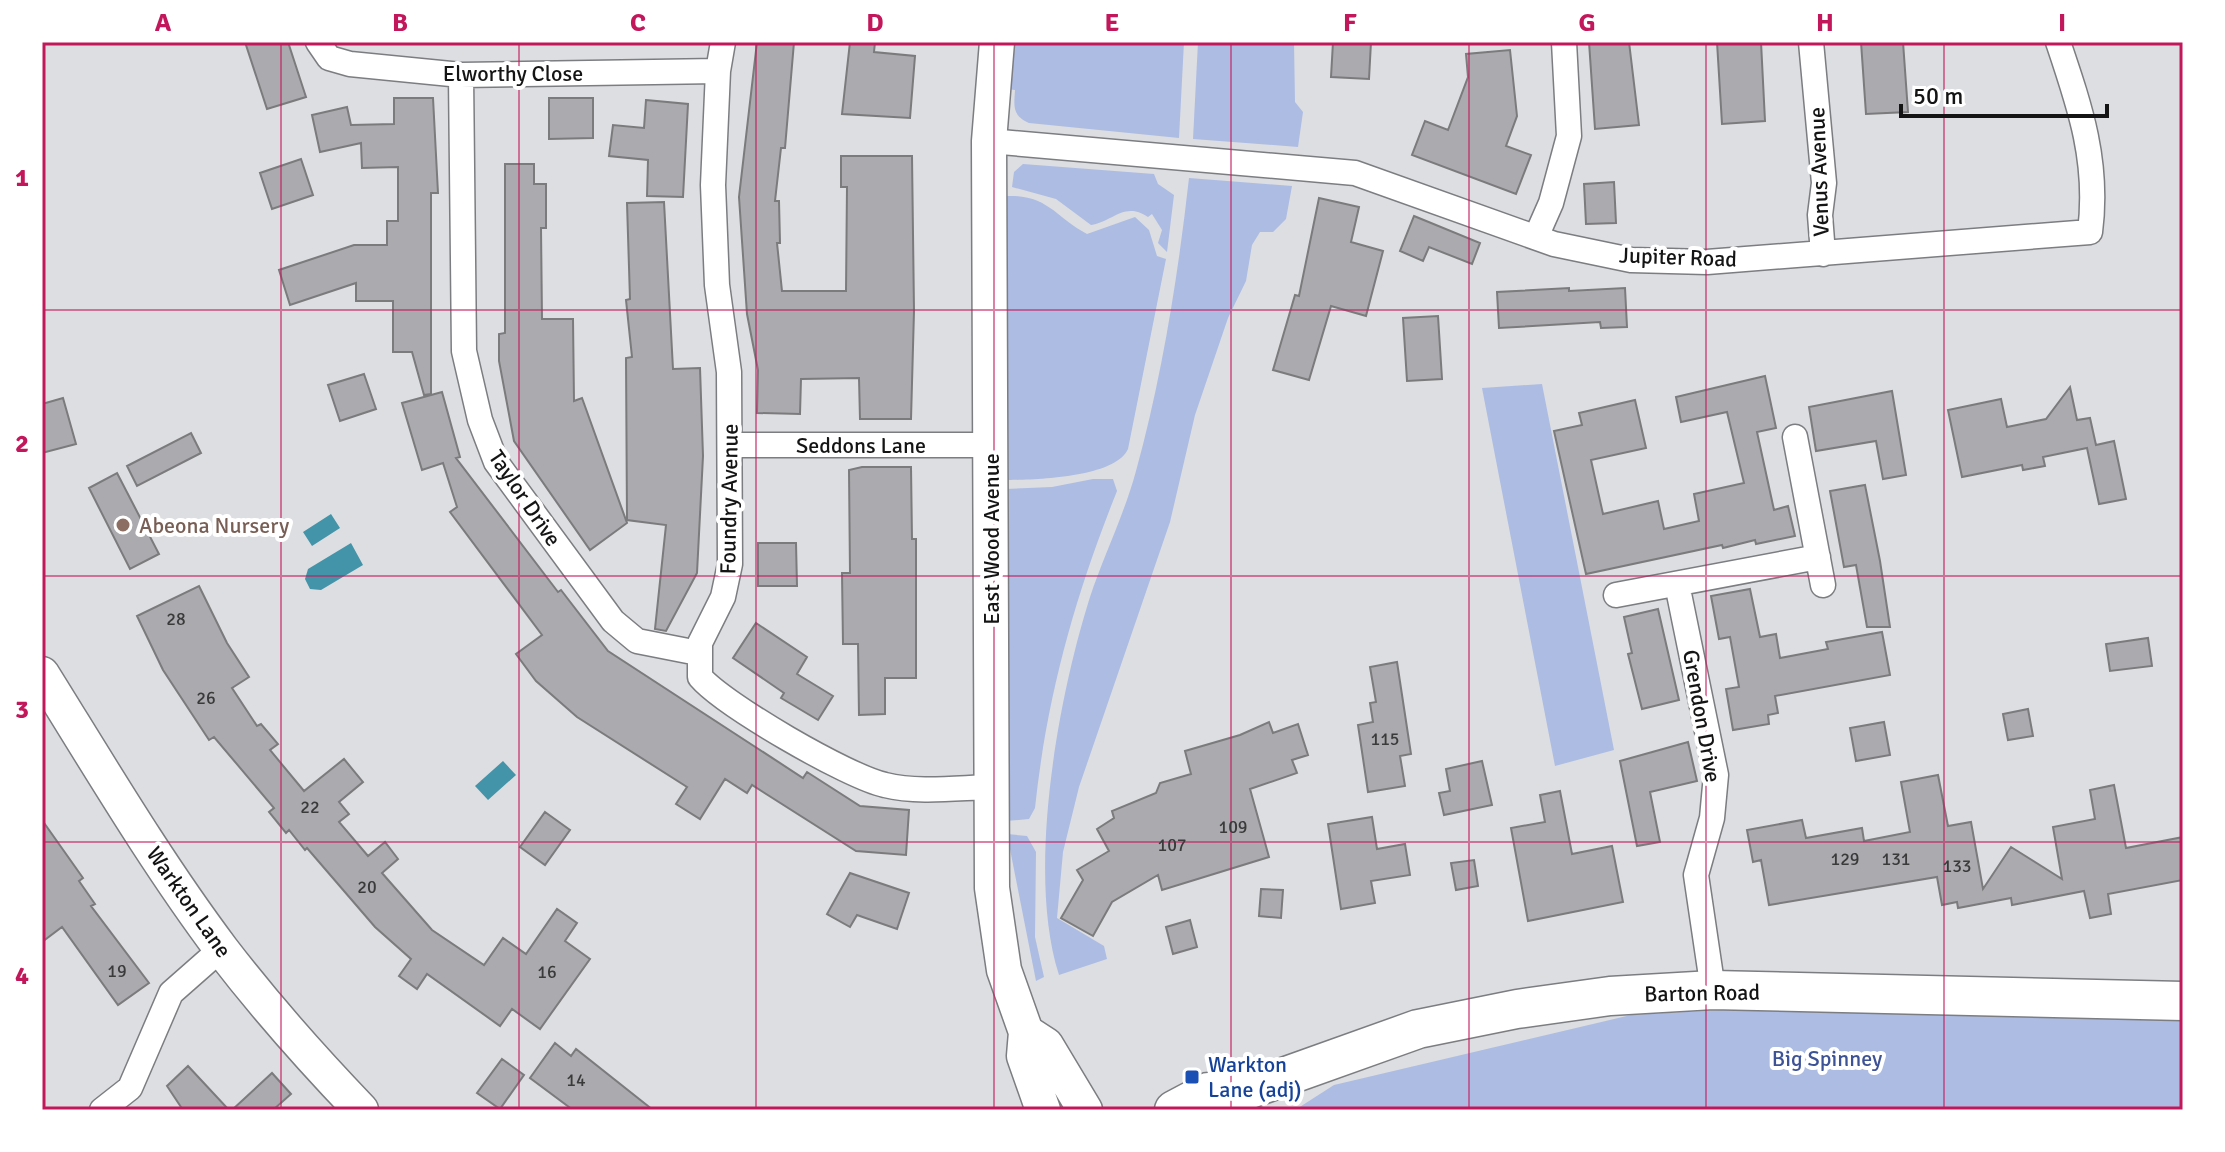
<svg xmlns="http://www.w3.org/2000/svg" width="2225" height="1152" viewBox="0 0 2225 1152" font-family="Signika,sans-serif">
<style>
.green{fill:#adbce3}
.water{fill:#4494a9}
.building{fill:#abaaae;stroke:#7b7a7d;stroke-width:2}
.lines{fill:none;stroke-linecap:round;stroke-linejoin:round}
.street-casing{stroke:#7c7d80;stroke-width:27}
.secondary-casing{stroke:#7c7d80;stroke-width:37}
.primary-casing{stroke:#7c7d80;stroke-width:41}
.street{stroke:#fff;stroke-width:24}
.secondary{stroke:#fff;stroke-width:34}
.primary{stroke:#fff;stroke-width:38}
.grid{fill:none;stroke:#c2185b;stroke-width:2;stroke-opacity:0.55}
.education-dot{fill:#8d6e63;stroke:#fff;stroke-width:3}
.transit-dot{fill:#1a4fb4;stroke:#fff;stroke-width:3}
.labels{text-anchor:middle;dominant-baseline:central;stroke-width:8;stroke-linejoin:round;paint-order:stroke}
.number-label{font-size:18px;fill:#3a3a3b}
.street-label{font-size:22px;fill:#141415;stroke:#fff}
.education-label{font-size:22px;fill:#785e54;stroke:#fff;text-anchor:start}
.park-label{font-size:22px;fill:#3e5296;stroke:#fff}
.transit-label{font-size:22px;fill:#164399;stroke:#fff;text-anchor:start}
.neatline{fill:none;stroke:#c2185b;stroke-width:3}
.grid-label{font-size:26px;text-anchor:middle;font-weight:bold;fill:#c2185b}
</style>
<rect width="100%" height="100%" fill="#dddee1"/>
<path class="green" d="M1012,42H1184L1179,138L1029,123C1012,115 1014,107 1015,90L1007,89Z
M1198,42H1294L1295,102L1303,112L1298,147L1193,139Z
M1023,164L1154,174L1158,184L1174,195L1167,252L1158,243L1162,230L1152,214L1148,217C1124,201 1113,222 1091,225L1056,199L1012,187L1014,172Z
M1189,178L1292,186L1286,219L1273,232H1260L1252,245L1246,281L1228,318L1195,415L1170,522L1079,787L1063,852L1057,918L1104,946L1107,959L1059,975C1026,873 1058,698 1090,597C1104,555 1124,515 1136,471C1162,377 1178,276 1189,178Z
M1005,196C1048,194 1056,218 1087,234L1135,217L1149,230L1157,256L1166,259L1128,449C1115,478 1033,480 1004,480Z
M1542,384L1614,750L1555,766L1482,388Z
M1093,479H1113L1117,491C1075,596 1047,695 1035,808L1029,819L1006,821L1005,489L1052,487Z
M1007,834L1027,836L1036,852L1035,937L1044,977L1036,981Z
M1839,1004L2183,1013V1110H1295L1334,1085L1631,1015Z"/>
<path class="water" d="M331,514L340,528L312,546L303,532Z
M351,543L363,565L321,590L310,589L305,579L308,569Z
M503,761L516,775L488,800L475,786Z"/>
<path class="building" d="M245,42H288L306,97L267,109Z
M757,42H794L785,148H781L775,201H779L780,243H777L782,291H846L847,187H841V156H912L914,311L911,419H860L859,378L801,379L800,414L757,413L758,370L747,314L739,197Z
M850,42H875L874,52L915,56L910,118L842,114Z
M1333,42H1371L1369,79L1331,77Z
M1589,42H1629L1639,125L1595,129Z
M1717,42H1761L1765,121L1722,124Z
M1861,42H1903L1908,112L1866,114Z
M1510,50L1517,116L1506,146L1531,155L1516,194L1412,155L1425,121L1448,130L1468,77L1466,54Z
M394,98H433L438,193H431V394L424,395L412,352H393V301H356V283L290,305L279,270L354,245H387V221H398V167L362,168L361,143L320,152L312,115L347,107L351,125L394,124Z
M549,98H593V138L549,139Z
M646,100L688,104L683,197L647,196L648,160L609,156L613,125L644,128Z
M301,159L313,195L272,209L260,173Z
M505,164H534V184H546V228H541L542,319H573L574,401L582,398L627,523L590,550L514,441L499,361V334L505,333Z
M1614,182L1616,223L1586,224L1584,184Z
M1319,198L1359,207L1351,242L1383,251L1366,316L1331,306L1309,380L1273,370L1295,295L1299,296Z
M664,202L673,369L700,368L703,456L697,573L666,631L655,629L666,525L627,520L626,358L632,357L626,300L630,299L627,203Z
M1414,216L1480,243L1472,264L1429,247L1423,261L1400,251Z
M1569,288V291L1625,288L1627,327L1601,328L1600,322L1499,328L1497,292Z
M1438,316L1442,379L1407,381L1403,318Z
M364,374L376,409L340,421L328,385Z
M1765,376L1776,428L1757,432L1774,510L1788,506L1795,536L1756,544L1755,540L1723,548L1722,545L1586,574L1554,431L1582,425L1579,413L1635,400L1646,448L1591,460L1603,514L1658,501L1664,529L1699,521L1694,494L1744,483L1727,412L1681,422L1676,397Z
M2070,387L2077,420L2090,418L2096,445L2114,441L2126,499L2099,504L2087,448L2043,457L2045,466L2023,470L2022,465L1962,477L1948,410L2001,399L2007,427L2046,419Z
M1892,391L1906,475L1883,479L1876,441L1816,451L1809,407Z
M442,392L460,457L456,458L558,592L561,590L608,651L803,778L807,772L860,806L909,810L906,855L856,851L752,785L747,793L725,779L700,819L676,804L687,787L577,717L536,681L516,654L542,635L450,512L457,507L443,463L422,470L402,403Z
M63,398L76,444L42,453V404Z
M191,433L201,453L137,486L127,466Z
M862,467H911L912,539H916V678H885V714L859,715L858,644H843L842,573H850L849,470Z
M117,473L159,554L130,569L89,488Z
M1865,485L1880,561L1890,627H1867L1856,565L1844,567L1830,491Z
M758,543H796L797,586H758Z
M199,586L227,643L249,677L232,688L257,726L261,724L278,744L270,750L304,791L344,759L363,782L339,802L349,814L339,822L368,856L385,842L398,859L382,873L432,930L484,965L503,938L526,954L557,909L577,923L565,941L590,959L540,1029L512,1009L500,1026L427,974L417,989L399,976L411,959L375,927L307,848L305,850L289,830L286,833L269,812L274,808L214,737L209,740L163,670L137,616Z
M1750,589L1760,637L1776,634L1780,658L1828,649L1826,642L1882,632L1890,675L1775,696L1778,713L1768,715L1769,724L1733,730L1726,689L1739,687L1730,637L1719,639L1711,596Z
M1658,609L1679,700L1642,709L1628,654L1632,653L1624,617Z
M756,623L807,657L797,674L833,696L818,720L781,698L784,693L733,658Z
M2148,638L2152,666L2110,671L2106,644Z
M1397,662L1411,754L1400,756L1405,786L1368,792L1358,725L1373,722L1370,703L1376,702L1370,667Z
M2028,709L2033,736L2008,740L2003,714Z
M1269,722L1273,733L1298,724L1308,755L1292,760L1297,773L1250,789L1269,857L1162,890L1158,875L1112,902L1093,936L1061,918L1083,880L1077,870L1109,851L1097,829L1114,818L1112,811L1156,793L1160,783L1191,774L1185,751L1240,735Z
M1884,722L1890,755L1856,761L1850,728Z
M1688,742L1697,781L1650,792L1660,842L1637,846L1620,761Z
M1482,761L1492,805L1444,815L1439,793L1450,791L1446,769Z
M1938,775L1948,826L1971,822L1983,889L2011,847L2062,879L2053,827L2095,819L2090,790L2114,785L2126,848L2183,837V880L2108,894L2111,914L2090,918L2084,891L2012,905L2011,898L1958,908L1957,902L1942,905L1937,877L1769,905L1761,860L1753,862L1747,830L1802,820L1806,838L1862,828L1864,841L1910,832L1901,782Z
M1560,791L1572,854L1612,846L1623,902L1528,921L1511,828L1545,822L1540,795Z
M545,812L570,830L545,865L520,847Z
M1372,817L1377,849L1405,844L1410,875L1371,881L1375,903L1341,909L1328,824Z
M42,820L83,878L79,881L95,904L91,906L149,983L118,1005L62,927L42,942Z
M1474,860L1478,886L1456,890L1451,863Z
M850,873L909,893L897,929L857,915L850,927L827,914Z
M1261,889L1283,890L1281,918L1259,916Z
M1190,920L1197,947L1173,954L1166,927Z
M555,1043L571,1056L576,1049L653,1110H573L530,1078Z
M502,1059L524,1075L500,1109L477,1093Z
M188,1066L229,1110H183L167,1086Z
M272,1073L291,1094L273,1110H232Z"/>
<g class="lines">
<defs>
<path id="street" d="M318,42L329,58L350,64L461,75L718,71
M723,42L718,71L713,185L717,285L729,372L730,564L723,597L700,643V677C724,705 848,777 885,785C918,793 956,788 990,787
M1811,42L1824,183L1820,215L1823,254
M461,75L464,351L480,420L496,462L613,621L637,641L698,653
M989,141L1355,173L1554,244L1631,260L1707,262L2090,232C2099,162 2080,107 2058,42
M1536,237L1551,203L1569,136L1564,42
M1795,437L1823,585
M732,445H991
M1677,584L1716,775L1712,818L1696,875L1713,990
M1616,595L1818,557
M102,1110L130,1088L171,993L221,949"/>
<path id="secondary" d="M997,42L989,141L992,888L1004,970L1026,1032L1024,1056L1043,1110
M42,674C100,767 156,862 222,950C265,1006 312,1059 361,1110
M1026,1032L1046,1045L1085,1110"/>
<path id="primary" d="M1174,1110L1208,1092L1236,1094L1418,1029L1517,1009L1610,996L1713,990L2183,1001"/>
</defs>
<use href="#street" class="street-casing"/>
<use href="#secondary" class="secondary-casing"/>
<use href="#primary" class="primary-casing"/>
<use href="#street" class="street"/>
<use href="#secondary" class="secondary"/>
<use href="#primary" class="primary"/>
</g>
<path class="grid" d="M281,42V1110M519,42V1110M756,42V1110M994,42V1110M1231,42V1110M1469,42V1110M1706,42V1110M1944,42V1110M42,310H2183M42,576H2183M42,842H2183"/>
<circle class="education-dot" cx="123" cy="525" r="8"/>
<rect class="transit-dot" x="1184" y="1069" width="16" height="16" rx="4"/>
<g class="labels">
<g class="number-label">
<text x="176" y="619">28</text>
<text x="206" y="698">26</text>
<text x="1385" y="739">115</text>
<text x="310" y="807">22</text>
<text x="1233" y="827">109</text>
<text x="1172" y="845">107</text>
<text x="1845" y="859">129</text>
<text x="1896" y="859">131</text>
<text x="1957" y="866">133</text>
<text x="367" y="887">20</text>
<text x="117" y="971">19</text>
<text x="547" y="972">16</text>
<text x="576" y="1080">14</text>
</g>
<g class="street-label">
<text x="513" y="73">Elworthy Close</text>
<text transform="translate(1819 172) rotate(-92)">Venus Avenue</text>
<text transform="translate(1678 257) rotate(2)">Jupiter Road</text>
<text x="861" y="445">Seddons Lane</text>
<text transform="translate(525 498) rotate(56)">Taylor Drive</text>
<text transform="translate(729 499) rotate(-89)">Foundry Avenue</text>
<text transform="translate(991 539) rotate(-90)">East Wood Avenue</text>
<text transform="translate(1702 716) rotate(80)">Grendon Drive</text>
<text transform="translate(189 902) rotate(55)">Warkton Lane</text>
<text transform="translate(1702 993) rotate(-1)">Barton Road</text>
</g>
<g class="education-label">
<text x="139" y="525">Abeona Nursery</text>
</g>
<g class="park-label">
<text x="1827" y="1058">Big Spinney</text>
</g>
<g class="transit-label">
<text x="1208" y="1064">Warkton<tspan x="1208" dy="25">Lane (adj)</tspan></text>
</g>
</g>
<rect width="2225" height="1152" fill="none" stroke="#ffffff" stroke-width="88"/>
<path d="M1901 104v12h206v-12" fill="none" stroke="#141415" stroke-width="4"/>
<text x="1913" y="104" font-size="24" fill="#141415" stroke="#ffffff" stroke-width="6" paint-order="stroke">50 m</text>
<rect x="44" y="44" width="2137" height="1064" class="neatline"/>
<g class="grid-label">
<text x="163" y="31">A</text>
<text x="400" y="31">B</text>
<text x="638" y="31">C</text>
<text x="875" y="31">D</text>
<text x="1112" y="31">E</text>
<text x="1350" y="31">F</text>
<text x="1587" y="31">G</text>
<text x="1825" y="31">H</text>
<text x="2062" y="31">I</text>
<text x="22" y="186">1</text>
<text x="22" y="452">2</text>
<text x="22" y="718">3</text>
<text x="22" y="984">4</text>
</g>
</svg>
